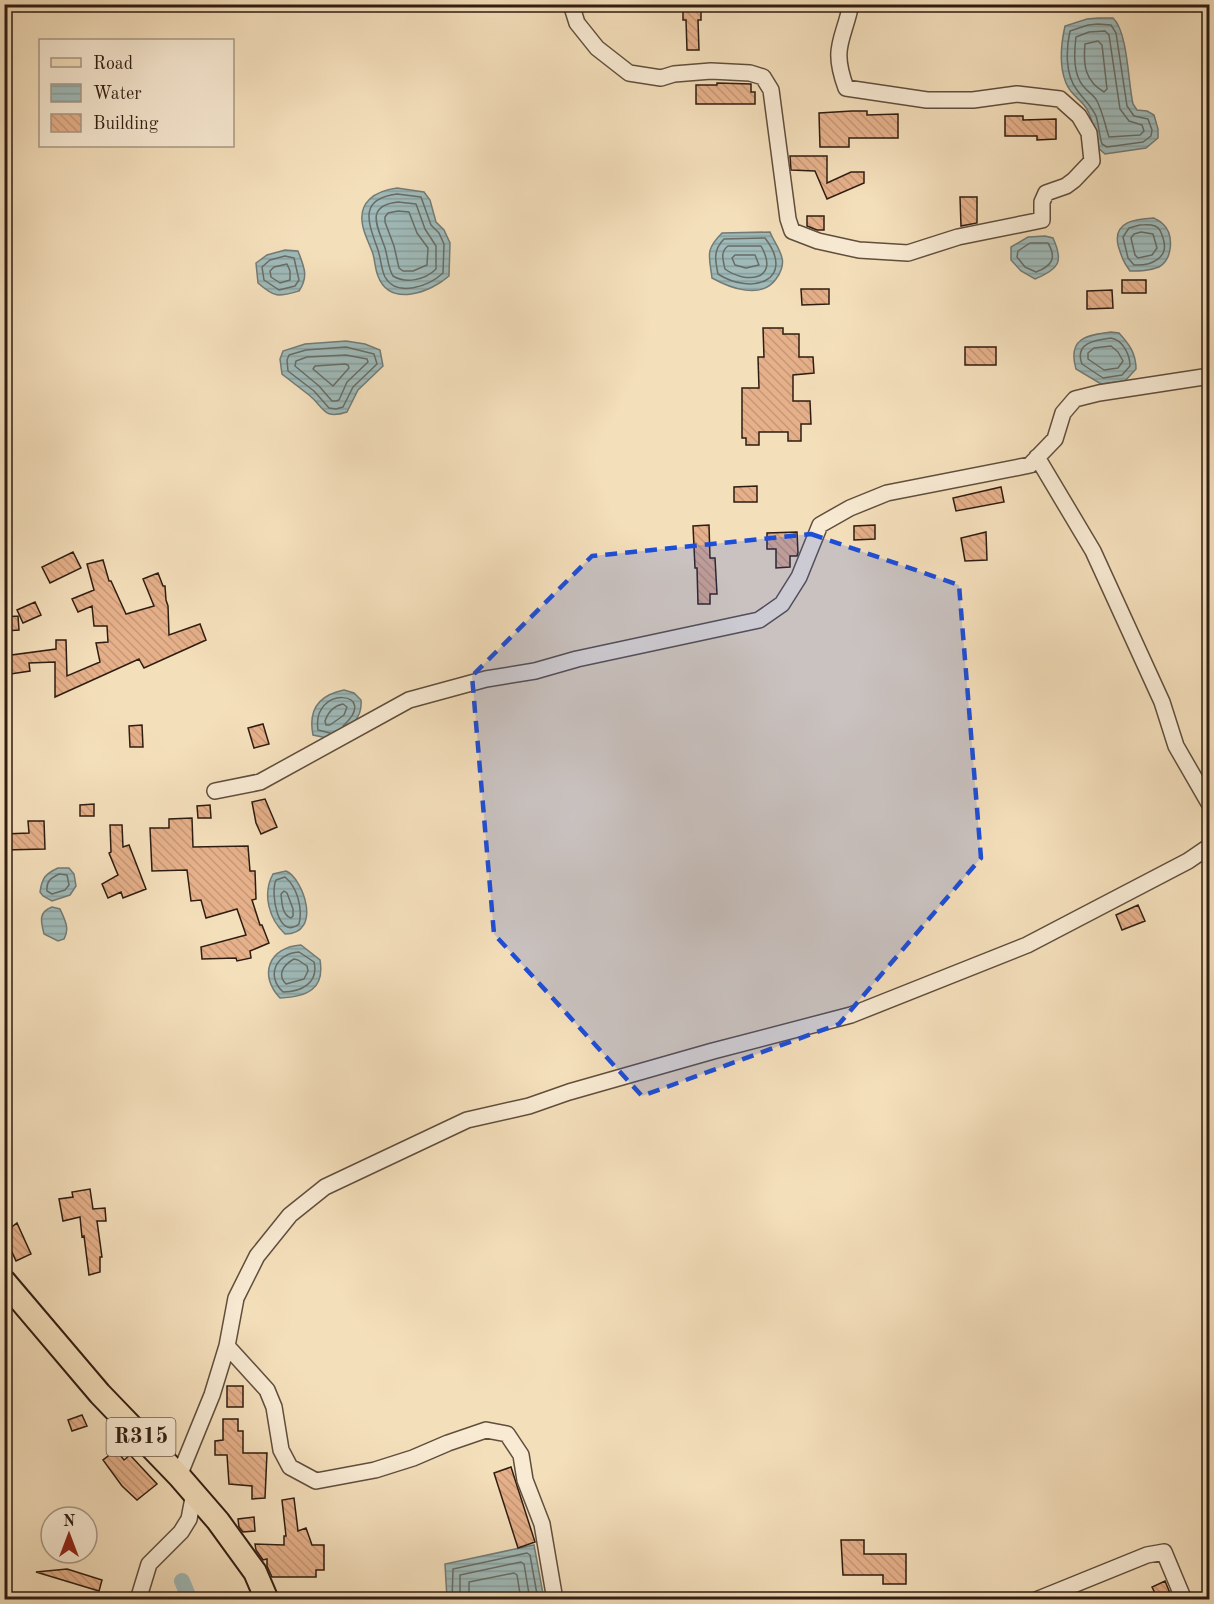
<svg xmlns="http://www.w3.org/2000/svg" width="1214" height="1604" viewBox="0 0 1214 1604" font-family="'Old Standard TT',serif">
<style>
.water{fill:url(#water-rules);stroke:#727b76;stroke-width:1.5}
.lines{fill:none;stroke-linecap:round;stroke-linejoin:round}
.shore{stroke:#676c65;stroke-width:1.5}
.canal{stroke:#9fbab9;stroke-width:16}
.building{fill:url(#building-back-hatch);stroke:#2f1d11;stroke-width:1.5}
.minor-casing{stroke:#604e3c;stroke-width:18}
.primary-casing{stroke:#2f1d11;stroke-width:26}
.minor{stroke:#f8ead3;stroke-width:15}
.primary{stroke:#f4dfbb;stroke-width:22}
.marked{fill:#1d4ed8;fill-opacity:0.2;stroke:#1d4ed8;stroke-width:4.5;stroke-dasharray:12 8;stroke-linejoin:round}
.labels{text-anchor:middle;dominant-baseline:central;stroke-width:6;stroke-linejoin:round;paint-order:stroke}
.shield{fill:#f8ead3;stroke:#6b5a4b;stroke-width:1.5}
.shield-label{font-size:22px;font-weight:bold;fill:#2f1d11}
</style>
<defs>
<pattern id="water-rules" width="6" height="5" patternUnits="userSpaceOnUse" patternTransform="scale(1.5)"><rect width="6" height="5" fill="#9fbab9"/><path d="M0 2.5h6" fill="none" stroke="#899f9e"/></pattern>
<pattern id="building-back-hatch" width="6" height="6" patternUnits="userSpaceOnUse" patternTransform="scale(1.5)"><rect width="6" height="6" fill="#e5b08a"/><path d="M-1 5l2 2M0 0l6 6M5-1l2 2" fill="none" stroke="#c59776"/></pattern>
</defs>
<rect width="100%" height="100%" fill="#f4dfbb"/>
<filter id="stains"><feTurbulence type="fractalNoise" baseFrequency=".00333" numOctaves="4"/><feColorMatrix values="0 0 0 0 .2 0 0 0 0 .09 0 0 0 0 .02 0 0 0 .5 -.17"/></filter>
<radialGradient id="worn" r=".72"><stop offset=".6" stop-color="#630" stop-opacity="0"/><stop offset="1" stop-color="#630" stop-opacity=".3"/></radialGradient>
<path class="water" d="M1098,18H1113C1128,32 1128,83 1133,104L1137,110L1147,111L1154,115L1158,129V138L1146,148L1105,154L1096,146C1094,133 1093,116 1084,105C1077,97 1070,93 1066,83C1059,66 1061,44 1065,26L1087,19Z
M397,188L424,192L430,200L436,222L444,230L450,243L449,276C431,292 390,308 378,276C375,269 375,261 373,254C370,245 365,236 363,227C357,202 375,191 397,188Z
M1154,218C1157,220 1160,221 1163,224C1174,234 1173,259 1159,267C1149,271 1140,271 1130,271C1123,262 1121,255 1118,245C1113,221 1136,219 1154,218Z
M770,232C773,240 780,249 782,258C784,265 780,274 776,279C761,300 730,288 712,278C709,255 705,250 722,233Z
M1045,236L1053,238C1064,262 1059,269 1035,279L1021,271L1011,260V247L1028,237Z
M285,250L298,251C304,267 309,276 299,291C278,297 275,298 258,283L256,263L267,255Z
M1111,332L1119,333C1129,344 1136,353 1136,369L1125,381L1101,384L1076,369C1067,338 1087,335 1111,332Z
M346,341L365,344L380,350L383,366L358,390L347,412C323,420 325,408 309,395C300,388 291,381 282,374L280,359L283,351L305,344Z
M344,690L354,693L361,700C363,721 347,729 332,739L313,735C308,710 319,695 344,690Z
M58,868H69L74,874L76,886L70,895L52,901L43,896L40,892C42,878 45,874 58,868Z
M286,871C303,878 323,934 285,934C269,919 262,894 273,874Z
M52,907L60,909C65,920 70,929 64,939L58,941L44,934C41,922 38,912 52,907Z
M301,945L320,960C325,989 307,997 280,998C258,975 269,947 301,945Z
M534,1545L544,1599H447L445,1564Z"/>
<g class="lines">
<path class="shore" d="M1098,24L1111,25L1116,33L1127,106L1134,116L1148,119L1152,130L1151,136L1143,142L1107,147L1102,144C1099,135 1099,125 1096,116C1091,105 1084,100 1077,90C1065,75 1066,49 1070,31L1088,25Z
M1105,31L1109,35L1120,109L1129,121L1142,125L1144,131L1140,135L1109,137C1105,125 1103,113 1097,101C1094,95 1088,92 1084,87C1073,75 1074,52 1076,37L1089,32Z
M1098,41L1102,45L1107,89L1104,92C1085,81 1083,65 1085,44Z
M397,194L421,197L431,225L439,233L444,244L443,273C429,286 397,298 385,277C381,269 381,259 378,250C368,222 358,199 397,194Z
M398,202L416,204L425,229L436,246V269C425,280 406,284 393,276C388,268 388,258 385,248C378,227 364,206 398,202Z
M398,211L409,212L417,233L428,248L427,265L413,271H403L399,268L394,246L385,222V217L388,213Z
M1140,225C1145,225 1150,224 1155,226C1160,228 1161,232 1163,238C1170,258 1151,266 1134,265L1128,258L1123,237L1129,228Z
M1141,232L1153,234L1157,248L1152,255L1138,258L1135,255L1131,238L1134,234Z
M765,238C797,280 752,296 718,274C715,260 713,250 724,239Z
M1030,243H1048C1057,258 1052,266 1036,272L1025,267L1017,257L1018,251Z
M728,246H761C781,281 745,284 725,269C723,260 720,252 728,246Z
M735,255H755L759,265L746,268L735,265L732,258Z
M285,256L294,258L299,280L295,286L279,290L264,280L262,267L270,260Z
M287,264L290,271V280L280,283L271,277L270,271L274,267Z
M1111,338C1123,340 1130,355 1130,366L1122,375L1103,378L1082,364C1074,343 1095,340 1111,338Z
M1111,346L1118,352L1123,361L1118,368L1104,370L1088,359V353L1094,348Z
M346,347L374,354L377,364L353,387L343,407L336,409L329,408L314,391L288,371L287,360L289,355L306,350Z
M346,355L367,359L368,362L347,382L339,400L336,401H332L319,386L295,366L296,361L307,357Z
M345,364L348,365L349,368L333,386L313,369L315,366Z
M343,704L347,707L344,715L330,725H326L325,721C328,712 333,706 343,704Z
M330,733L318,730C311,684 382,691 343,726
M59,874L67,875L69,885L65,890L52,894L47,891C46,881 51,878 59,874Z
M285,877C297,887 303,908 299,924C278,941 270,893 276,880Z
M284,891L287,893L293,909V916L291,918C282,915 282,903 281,894Z
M299,952L314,962C319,983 301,992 283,992C265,975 277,953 299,952Z
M294,959L298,960L307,966L308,971L304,979L286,984C277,975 283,965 294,959Z
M452,1600L453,1569L527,1553L530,1555L538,1600
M460,1600V1575L521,1562L524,1564L530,1600
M469,1600V1582L514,1573L517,1575L521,1600"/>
<path class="canal" d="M182,1581L190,1600"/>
</g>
<path class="building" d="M683,4H701V20H698L699,50H687L686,20H683Z
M717,83L751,84V92H755V104H696V85H717Z
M852,111H867V115L898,114V138H849V147H820L819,113Z
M1005,116H1023V120L1056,119V139L1037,140V136H1005Z
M790,156H827V183L851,172H864V183L827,199L815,171L791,170Z
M960,197H977V223L961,226Z
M807,216H824V230H817L807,226Z
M1122,280H1146V293H1122Z
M801,289H829V304L802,305Z
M1112,290L1113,308L1087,309V291Z
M763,328H783V334H799V357H813L814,373L793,375V401H810L811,424H801V441H788V432H759V445H746V438H742V388H759L758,357H764Z
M965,347H996V365H965Z
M757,486V502H734V487Z
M1001,487L1004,502L956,511L953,498Z
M709,525L710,558H715L717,594H710V604H698L697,568H695L693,526Z
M875,525V539L854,540V526Z
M797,532L798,553L797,556H790V567L776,568V549H767V533Z
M986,532L987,560L965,561L961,538Z
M73,552L81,568L50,583L42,567Z
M103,560L109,581H111L126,614L154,606L143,579L158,573L163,586H165L166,600L168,606L169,635L200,624L206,640L144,668L139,659L55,697V662L29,663L30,671L4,675V656L56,649V640H66L67,676L100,662L96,643L108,642L107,626H94L92,606L78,612L72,599L94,590L87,564Z
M35,602L41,615L23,623L17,610Z
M18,616L19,630L4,631V617Z
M263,724L269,744L254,748L248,728Z
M142,725L143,747H130L129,726Z
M265,799L277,827L261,834L256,823L252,802Z
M94,804V816H80V805Z
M210,805L211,818H198L197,806Z
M192,818L193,847L248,846L250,871H255L256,899L252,900L260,925H262L269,943L250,951L251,958L237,961L236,958L202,959L201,947L246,935L237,909L206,918L201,900L191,901L187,870L152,871L150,828H169V819Z
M28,821H44L45,849L4,850V834L29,833Z
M110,825H122L123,847L129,845L146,889L123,898L121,892L108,898L102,884L118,875L109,853L111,852Z
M1138,905L1145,921L1122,930L1116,915Z
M90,1189L93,1209L105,1208L106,1221H97L102,1257H100V1272L89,1275L84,1236L82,1237L80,1217L63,1221L59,1199L73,1197L72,1192Z
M17,1223L31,1254L16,1261L11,1250L4,1255V1233Z
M227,1386H243V1407H227Z
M82,1415L87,1426L72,1431L68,1420Z
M223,1419H238V1431H243V1453H267L265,1498L252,1499V1486L229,1484L227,1455H215V1441L223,1440Z
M116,1450L124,1460L130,1455L157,1484L137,1500L122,1486L103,1460Z
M511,1467L535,1542L518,1548L494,1473Z
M294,1498L298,1531L306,1528L312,1545H324V1570H316V1577H272L267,1566V1559L263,1560L256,1550L255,1544L284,1545V1536H286L282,1500Z
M254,1517L255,1531L243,1532L239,1527L238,1519Z
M841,1540H864V1554H906V1584H883V1575H843Z
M67,1569L102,1580L99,1591L36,1572Z
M1165,1581L1172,1598L1158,1599L1152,1587Z"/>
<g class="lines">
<defs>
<path id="minor" d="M571,4L577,23L597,48L629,73L661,78L674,74L711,71L750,73L763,77L771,90L788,219L792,231L818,241L859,250L908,253L958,237L1042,220V202L1046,193L1066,186L1074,180L1092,161L1089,133L1079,116L1060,99L1017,94L973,100H927L846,88C831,47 843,42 851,4
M1037,457L1093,551L1162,702L1176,746L1210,805
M215,791L260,782L409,700L486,679L535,671L577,659L759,620L782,604L799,577L820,525L850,508L887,493L1030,465L1055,439L1063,413L1075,399L1099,393L1210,376
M227,1346L267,1390L274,1407L281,1450L290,1467L316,1481L375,1470L413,1458L448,1443L486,1430L507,1434L521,1455L525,1480L542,1524L555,1600
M179,1476L212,1395L227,1346L236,1298L257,1256L290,1215L325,1187L467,1120L529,1106L569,1092L713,1051L851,1015L1027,945L1188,861L1210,846
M138,1600L149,1564L181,1532L189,1519L194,1493
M1036,1600L1147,1555L1164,1552L1184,1600"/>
<path id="primary" d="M4,1281L100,1394L179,1476L218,1521L255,1572L267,1600"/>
</defs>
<use href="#minor" class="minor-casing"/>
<use href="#primary" class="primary-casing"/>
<use href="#minor" class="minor"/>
<use href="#primary" class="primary"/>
</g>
<path class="marked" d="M811,534L959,585L981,858L839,1024L642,1096L494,934L472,676L592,556Z"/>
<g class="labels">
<rect class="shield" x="106.5" y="1418" width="69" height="38" rx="4.5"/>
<g class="shield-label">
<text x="141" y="1437">R315</text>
</g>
</g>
<rect width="1214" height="1604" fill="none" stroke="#f4dfbb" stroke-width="24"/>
<rect x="6" y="6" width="1202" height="1592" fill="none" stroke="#2f1d11" stroke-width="3"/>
<rect x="12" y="12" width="1190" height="1580" fill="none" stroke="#2f1d11" stroke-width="1.5"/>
<rect x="39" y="39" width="195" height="108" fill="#f8ead3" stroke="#a89885" stroke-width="1.5"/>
<rect x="51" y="58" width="30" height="9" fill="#f4dfbb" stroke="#a89885" stroke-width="1.5"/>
<text x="93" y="69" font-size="18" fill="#2f1d11">Road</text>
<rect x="51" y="84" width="30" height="18" fill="url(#water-rules)" stroke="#a89885" stroke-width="1.5"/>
<text x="93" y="99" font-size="18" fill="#2f1d11">Water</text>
<rect x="51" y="114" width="30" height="18" fill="url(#building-back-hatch)" stroke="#a89885" stroke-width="1.5"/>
<text x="93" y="129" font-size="18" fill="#2f1d11">Building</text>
<g transform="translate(69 1535)"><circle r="28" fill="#f8ead3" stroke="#a89885" stroke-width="1.5"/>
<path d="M0-4.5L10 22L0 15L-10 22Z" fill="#8f2418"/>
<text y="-9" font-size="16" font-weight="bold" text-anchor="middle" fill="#2f1d11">N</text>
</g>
<rect width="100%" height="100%" filter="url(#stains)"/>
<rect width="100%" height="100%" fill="url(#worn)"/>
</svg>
